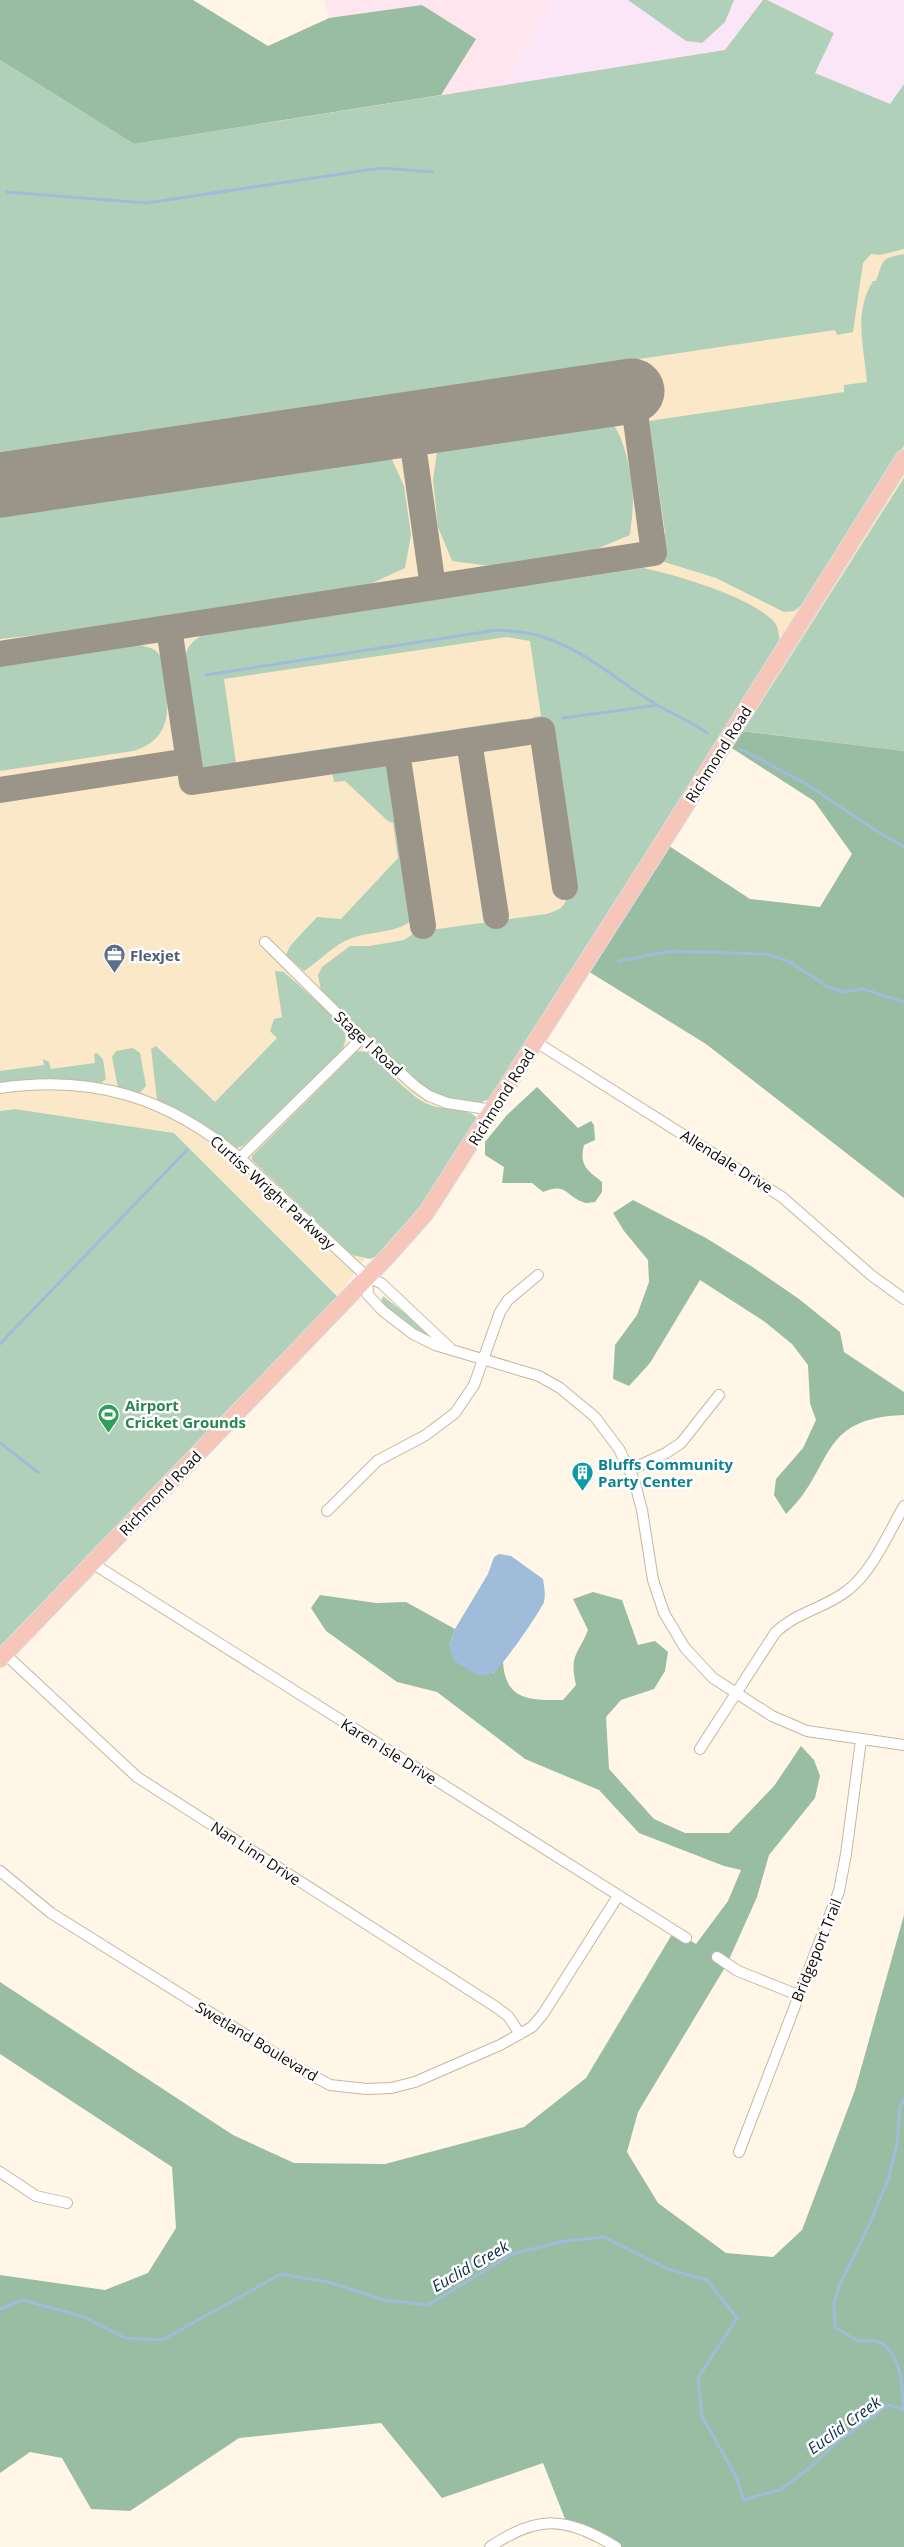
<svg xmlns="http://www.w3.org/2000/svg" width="904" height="2547" viewBox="0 0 904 2547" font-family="'Open Sans',sans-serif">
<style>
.commercial{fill:#ffe5ee}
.built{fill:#fbe8c9}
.education{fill:#fae6f6}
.green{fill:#b1d0b9}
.forest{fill:#99bda3}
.water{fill:#9fbcda}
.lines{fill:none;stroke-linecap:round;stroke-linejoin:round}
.stream{stroke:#9fbcda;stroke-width:3}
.taxiway{stroke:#9b9488;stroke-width:26}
.runway{stroke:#9b9488;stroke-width:65}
.minor-casing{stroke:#c6b7a0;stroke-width:12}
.primary-casing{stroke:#dddddc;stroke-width:18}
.minor{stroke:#fff;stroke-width:10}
.primary{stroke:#f7c6ba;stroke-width:16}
.labels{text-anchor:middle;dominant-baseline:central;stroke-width:5;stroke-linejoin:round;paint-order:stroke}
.street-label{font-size:15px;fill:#0f0b04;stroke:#fff}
.service-label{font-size:15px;font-weight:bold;fill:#4e5e75;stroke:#fff;text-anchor:start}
.leisure-label{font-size:15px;font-weight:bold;fill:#27864d;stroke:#fff;text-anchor:start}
.culture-label{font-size:15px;font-weight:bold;fill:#0d838f;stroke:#fff;text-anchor:start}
.water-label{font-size:16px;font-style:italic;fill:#0b2d4b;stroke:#fff}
</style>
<rect width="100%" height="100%" fill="#fff6e7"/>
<path class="commercial" d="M324,0H555L501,86L441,95L475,39L422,5L329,18Z"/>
<path class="built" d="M763,0H767L890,104L904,84V752L700,727L425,1173L338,1296L174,1133L15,1109L0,1111V60L134,144L725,50Z"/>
<path class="education" d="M555,0H763L725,50L501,86Z
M767,0H904V84L890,105L814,73Z"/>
<path class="green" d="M628,0H734L725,22L702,43L686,41Z
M763,0H767L834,33L815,73L890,104L904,84V249L880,255L871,254L863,263L853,332L837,335L835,330L639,359L640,368L0,464V60L134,144L725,50Z
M904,254V446L802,605L794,611L784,612L716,578L658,560L656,558L662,549L665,532L649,421L844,392V385L867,382C864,346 853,313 873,281H876C884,260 880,258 904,254Z
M606,418C624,427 633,480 633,500C633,512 631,524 630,535L594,550L536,561L490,566L452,561L438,527L433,480L438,445Z
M389,453L404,486L411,535L405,568L368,585L111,627L0,639V511Z
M904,478V751L743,731Z
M643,568C676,575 753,597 775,623C779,628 778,635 780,641L494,1096C477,1109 451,1102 432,1093C415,1086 401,1069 388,1056C365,1034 343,1013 321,991L318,975L322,967L350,946H369L404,940L416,932L546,914C565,909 566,904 569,886L543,728L534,726L533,717L541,716L530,641L507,637L224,679L236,763L228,772L206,776L200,767L186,663C184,648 192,641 203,635Z
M138,645C143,646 151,647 156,651C164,658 164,670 165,680C170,712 170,740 133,751L0,771V666Z
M524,719L523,724L517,729L258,768L250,765L249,760Z
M371,759C384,762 391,768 396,780L417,915C402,934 374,930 352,938C334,944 320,961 304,971L286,955L290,946L317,917L341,919L398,858L393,823L388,821L345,781L334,782L331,765Z
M275,971L284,972C299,986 334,1014 343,1030C348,1037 344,1045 342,1052L243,1146L236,1148L182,1112L157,1100L151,1049L156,1046L215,1102L277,1038L270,1031L274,1019L282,1017Z
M133,1048L140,1053L146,1086L139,1094L118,1088L112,1057L116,1051Z
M357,1051L368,1052C383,1066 412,1099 430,1105C442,1110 470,1108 477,1118L414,1218L377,1256L370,1259L352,1255L252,1160V1156Z
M97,1053L103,1059L106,1079L98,1086H0V1071L44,1065L43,1059L49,1062L51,1069L95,1063L94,1054Z
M15,1109L174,1133L343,1302L0,1659V1111Z
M383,1296L424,1328L435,1340C414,1330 397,1317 381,1302Z"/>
<path class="forest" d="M0,0H193L268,46L329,18L422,5L476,39L441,95L134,144L0,60Z
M733,730L904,751V1198L706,1044L583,968L663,842L750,899L820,907L852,854L814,801L724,743Z
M537,1087L578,1128L591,1121L594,1125L595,1140L584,1145C579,1166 587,1170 602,1182V1192L595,1202C591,1202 586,1204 583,1202C565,1196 567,1182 543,1192L532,1183H502L504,1167L485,1155V1142L507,1115Z
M633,1200L706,1238L751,1266L799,1299L840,1332L844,1352L904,1392V1415C816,1418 835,1468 786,1514L774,1495L776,1479L803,1448L816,1420L810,1403L808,1365L792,1344L765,1322L700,1280L650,1363L629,1386L613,1379L615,1345L637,1315L649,1282L648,1260L624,1231L613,1213Z
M593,1592L622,1600L638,1645L655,1641L668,1652L665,1671L654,1689L621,1700L606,1717L609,1769L654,1819L685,1833H729L774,1786L801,1746L814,1760L820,1776L815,1798L769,1855L757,1897L727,1964L638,2112L627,2152L658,2203L726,2253L773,2257L802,2230L855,2090L904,1915V2547H616L567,2524L543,2463L442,2498L381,2423L239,2438L130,2511L91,2509L62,2458L30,2452L0,2473V2275L105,2290L148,2273L176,2228L172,2167L0,2054V1982L233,2135L294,2163L385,2164L524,2127L586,2078L674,1931L696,1944L728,1901L741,1870L724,1866L639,1833L599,1790L525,1759L437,1692L397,1682L326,1631L311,1608L320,1595L376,1603L406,1602L455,1629L449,1646L493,1673L503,1661C505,1701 530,1700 563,1700L576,1685C569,1655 578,1655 588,1630L573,1599Z"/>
<path class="water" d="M499,1554L511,1556L543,1579C544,1587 546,1594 544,1602C540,1612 501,1669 492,1673C489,1675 484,1675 480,1676L454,1661L449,1646L455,1629L488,1574L494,1557Z"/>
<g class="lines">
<path class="stream" d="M7,192L146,203L381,168L432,172
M206,675L497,630C507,631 518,631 527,633C577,642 615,680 657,705C674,715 691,721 707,733
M563,718L658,705
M740,749L805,783L872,828L904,847
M619,961L671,951L767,954L790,962L828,987L844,992L863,989L904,1002
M0,1344L187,1150
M0,1443L38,1472
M0,2309L23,2300L84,2317L125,2338L162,2340L281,2274L328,2282L384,2300L428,2305L512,2254L565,2241L604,2237L668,2269L707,2280L737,2318L698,2378L702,2416L735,2475L744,2500L782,2489L813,2465L837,2442L888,2405L904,2410
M903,2410C903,2388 902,2354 879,2342C872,2339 866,2342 859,2341C852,2339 842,2331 835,2327L834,2305L839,2286L870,2223L888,2180L897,2144L900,2107L904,2099"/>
<path class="taxiway" d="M410,424L433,587
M169,628L192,782L542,730L565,887
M0,654L654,553L632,391
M469,741L496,916
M397,752L423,926
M0,790L188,761"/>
<path class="runway" d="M0,485L632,391"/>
<defs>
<path id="minor" d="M265,942L362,1038L415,1086L429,1096L447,1103L493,1110
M536,1042L782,1197L871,1275L904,1299
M0,1088C94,1074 168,1098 240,1158L367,1277L381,1283L449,1347
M240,1158L362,1038
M367,1277L368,1295L383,1311L413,1334L435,1345L539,1376L560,1388L595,1417L619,1449L634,1480L642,1510L653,1580L664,1613L685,1648L713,1678L772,1716L807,1731L904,1745
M630,1470L666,1453L681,1443L719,1395
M327,1511L377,1461L426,1435L455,1413L474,1385L500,1312L508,1300L538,1275
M92,1563L686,1938
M5,1654L137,1777L496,2007L508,2016L520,2034
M700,1749L775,1633C796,1612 826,1608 848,1590C872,1572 889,1532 904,1506
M0,1871L51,1913L302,2070L330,2085L367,2089L391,2088L415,2082L500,2045L532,2027L543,2014L618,1896
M717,1957L738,1971L798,1995
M739,2152L839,1891L846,1854L861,1740
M0,2172L36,2196L67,2203
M490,2547C538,2514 567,2517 616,2547"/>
<path id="primary" d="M0,1659L387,1257L426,1213L654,856L904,458"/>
</defs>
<use href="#minor" class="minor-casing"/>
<use href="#primary" class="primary-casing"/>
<use href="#minor" class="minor"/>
<use href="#primary" class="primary"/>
</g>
<defs>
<symbol id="office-pin" viewBox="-11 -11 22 30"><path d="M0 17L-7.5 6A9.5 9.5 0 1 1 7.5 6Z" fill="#5c6f8a" stroke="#fff"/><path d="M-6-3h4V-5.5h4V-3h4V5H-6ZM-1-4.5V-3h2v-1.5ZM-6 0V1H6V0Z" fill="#fff"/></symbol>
<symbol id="stadium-pin" viewBox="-11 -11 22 30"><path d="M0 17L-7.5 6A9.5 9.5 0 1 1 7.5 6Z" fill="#2e9e5b" stroke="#fff"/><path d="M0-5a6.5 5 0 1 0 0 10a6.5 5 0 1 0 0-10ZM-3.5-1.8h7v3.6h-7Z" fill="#fff"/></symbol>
<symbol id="building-pin" viewBox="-11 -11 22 30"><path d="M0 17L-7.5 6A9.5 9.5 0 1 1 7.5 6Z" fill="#0f9aa8" stroke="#fff"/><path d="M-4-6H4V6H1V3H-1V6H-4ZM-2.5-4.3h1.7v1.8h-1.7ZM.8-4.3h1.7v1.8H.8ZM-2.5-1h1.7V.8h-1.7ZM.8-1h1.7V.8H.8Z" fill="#fff"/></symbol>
</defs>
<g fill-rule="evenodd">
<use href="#office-pin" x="102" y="942" width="25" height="34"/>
<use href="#stadium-pin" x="96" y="1402" width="25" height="34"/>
<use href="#building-pin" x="570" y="1460" width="25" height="34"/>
</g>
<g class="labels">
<g class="street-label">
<text transform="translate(718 754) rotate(-58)">Richmond Road</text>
<text transform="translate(369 1043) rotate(43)">Stage I Road</text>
<text transform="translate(501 1097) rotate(-58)">Richmond Road</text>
<text transform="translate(727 1161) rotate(32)">Allendale Drive</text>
<text transform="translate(273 1192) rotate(42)">Curtiss Wright Parkway</text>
<text transform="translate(160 1493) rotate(-46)">Richmond Road</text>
<text transform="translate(389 1751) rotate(32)">Karen Isle Drive</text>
<text transform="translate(256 1853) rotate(33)">Nan Linn Drive</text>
<text transform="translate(816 1950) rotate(-68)">Bridgeport Trail</text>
<text transform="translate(257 2041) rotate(31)">Swetland Boulevard</text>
</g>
<g class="service-label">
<text x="130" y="955">Flexjet</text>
</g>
<g class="leisure-label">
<text x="125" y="1405">Airport<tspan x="125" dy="17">Cricket Grounds</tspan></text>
</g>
<g class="culture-label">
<text x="598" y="1464">Bluffs Community<tspan x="598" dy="17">Party Center</tspan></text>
</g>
<g class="water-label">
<text transform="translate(470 2266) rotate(-30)">Euclid Creek</text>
<text transform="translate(844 2425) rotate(-36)">Euclid Creek</text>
</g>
</g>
</svg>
